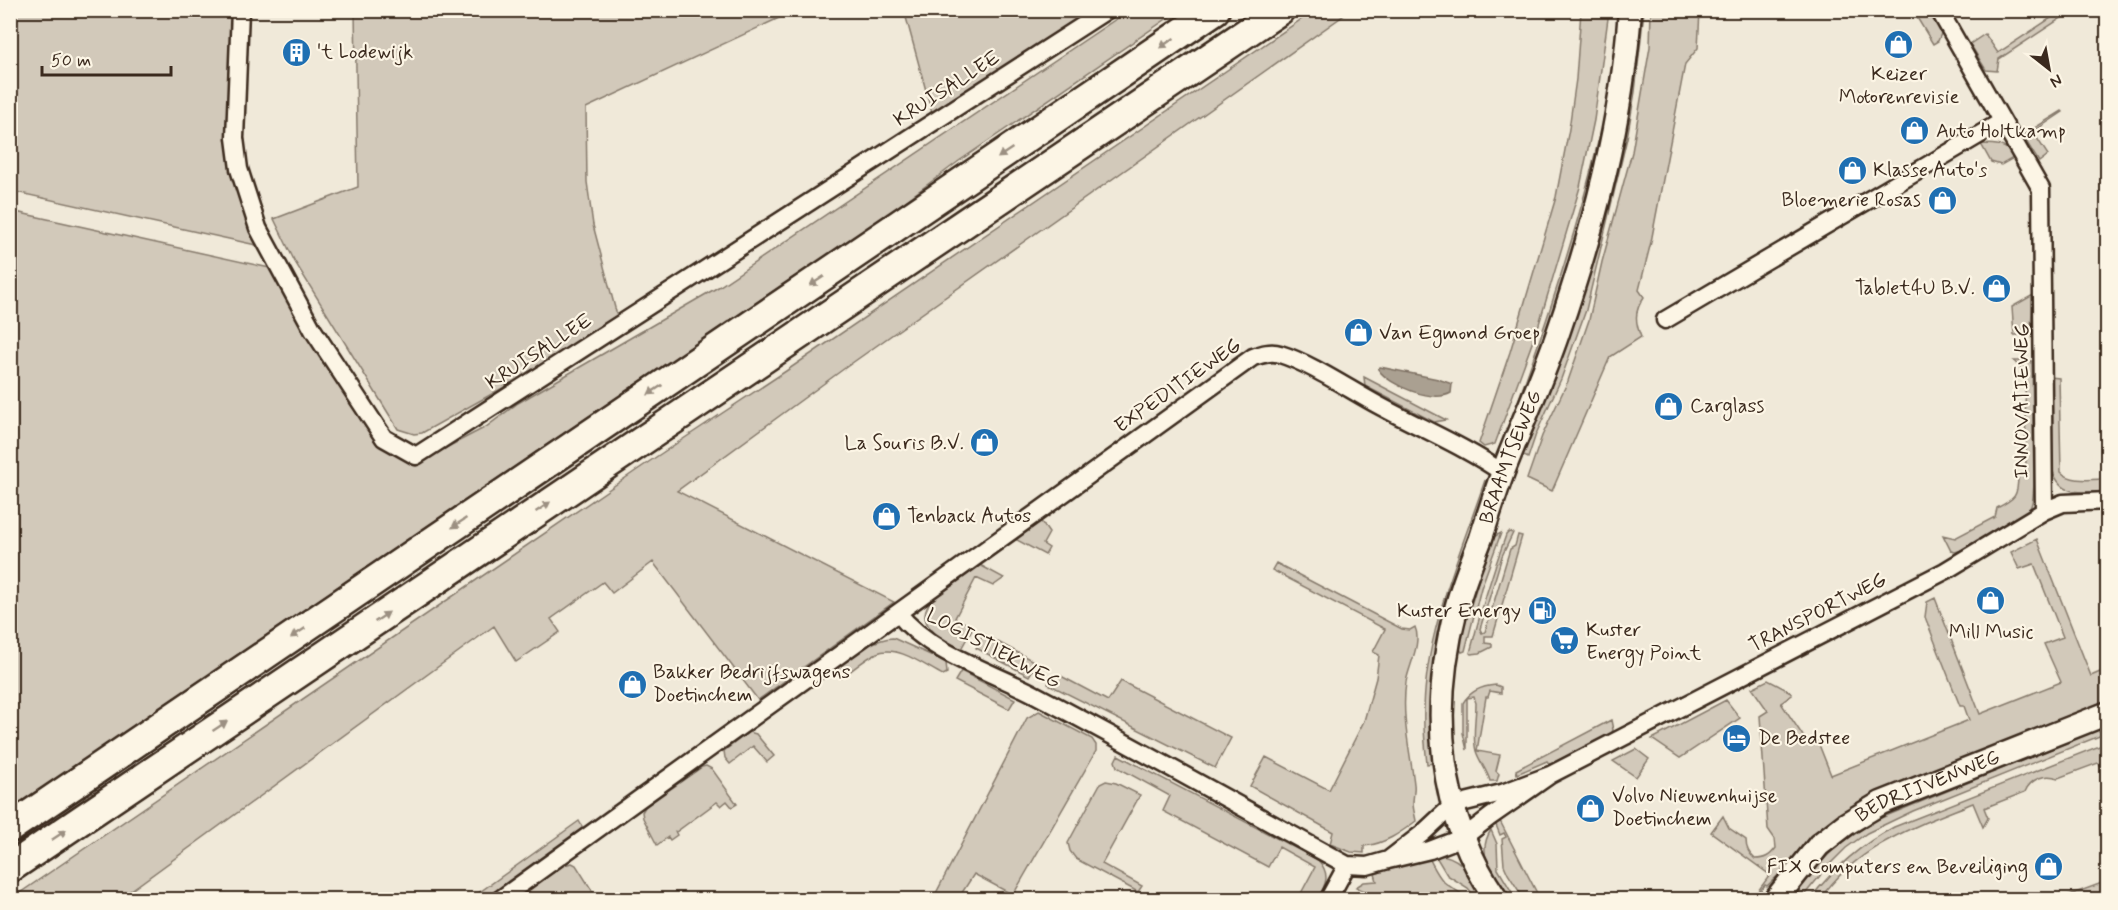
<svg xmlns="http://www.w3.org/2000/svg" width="2118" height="910" viewBox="0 0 2118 910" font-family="Mynerve,sans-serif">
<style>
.green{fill:#d2c9ba;stroke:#867a6c;stroke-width:1.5}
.water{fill:#aaa091;stroke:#7e7163;stroke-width:1.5}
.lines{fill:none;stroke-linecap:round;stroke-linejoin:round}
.street-casing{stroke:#3b2a1e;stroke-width:21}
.secondary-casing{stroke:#3b2a1e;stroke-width:27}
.highway-casing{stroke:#3b2a1e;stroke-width:33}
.street{stroke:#fcf5e5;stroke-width:16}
.secondary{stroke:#fcf5e5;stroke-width:22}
.highway{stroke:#fcf5e5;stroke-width:28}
.oneway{fill:#9c9082}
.labels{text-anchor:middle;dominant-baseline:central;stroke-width:4.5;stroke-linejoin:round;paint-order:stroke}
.poi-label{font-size:20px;fill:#3b2a1e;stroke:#fcf5e5;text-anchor:start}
.street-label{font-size:20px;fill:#3b2a1e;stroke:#fcf5e5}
</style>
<rect width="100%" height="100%" fill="#f0e9d9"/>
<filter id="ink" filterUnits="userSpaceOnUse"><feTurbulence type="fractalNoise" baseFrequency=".0167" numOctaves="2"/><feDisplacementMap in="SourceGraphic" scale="12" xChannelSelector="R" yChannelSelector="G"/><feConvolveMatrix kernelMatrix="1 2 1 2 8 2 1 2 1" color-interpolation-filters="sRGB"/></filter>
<g filter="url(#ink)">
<path class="green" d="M904,10L1095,11L934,120Z
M1315,10L1350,11L845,368L677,491L894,602L758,700L653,562L612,593L603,582L551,619L560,632L516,662L494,626L119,899H11L656,457L786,371Z
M11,11H236L234,98L251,224L256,245L11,191Z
M355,11H794L586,108L587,182L593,225L619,323L422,433L414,434L398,429L295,262L274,219L358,187Z
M1128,11H1178L959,161L856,238L782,285L11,809V211L274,269L383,446L391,452L404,456L440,451L486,427L518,403L720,286Z
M1581,11H1609L1594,120L1580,187L1539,324L1495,444L1484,447L1479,443L1510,352L1556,197L1569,129L1576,79Z
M1639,11H1644L1635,92L1627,138L1586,310L1561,379L1536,434L1528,458L1522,455L1539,410Z
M1651,11H1700L1698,48L1685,64L1651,242L1639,290L1644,297C1634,311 1635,322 1641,337L1610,357L1552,491L1527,479L1542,436L1568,381L1589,320L1602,262L1632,152L1650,47Z
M1913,11H1930L1942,31L1938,41L1933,44Z
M2055,11H2072L1999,59L1997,71L1986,70L1970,44L1985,34L1998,53L2057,14Z
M2062,111L2063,112L2033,132L2048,155L2039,162L2024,138L2025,134Z
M1598,142L1601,143C1584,245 1543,342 1508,438L1505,437C1541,340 1574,243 1598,142Z
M1981,144C1995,144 2006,144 2015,157L2001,165L1991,162Z
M2033,295L2031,328L2026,335H2014L2012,307Z
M2014,361H2032L2034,485C2033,492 2034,501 2030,508C2022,522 1978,542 1962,550L1955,552L1951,551L1943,535L1955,538L1995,517L1997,508C2016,498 2018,496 2018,475H2022L2026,472L2025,373Z
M1364,377L1446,420L1434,422L1365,386Z
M2050,377L2059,378L2061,472C2071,483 2094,479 2107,479V492C2080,492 2059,498 2051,465Z
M1485,480L1486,489L1435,664L1431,710L1434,763L1427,764C1425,746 1423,727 1424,709C1426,629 1460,555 1485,480Z
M1040,520L1049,533L1043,544L1049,548L1045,555L1015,539L1016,536Z
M1509,532L1513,533L1502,556L1480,629L1482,633L1485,632L1510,549L1515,546L1518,535L1522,536L1493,636H1485V643L1492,644V647L1480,653L1471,654L1470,653C1480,613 1492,574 1506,535Z
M1501,533L1481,588L1465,651L1462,652L1458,647L1490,543L1495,536Z
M2037,539L2091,676L2107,669V704L1909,782L1792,862L1767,886L1765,885L1754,899H1752L1770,875L1711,832L1723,816L1729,828L1746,840C1746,849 1749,853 1755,859C1765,859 1770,856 1776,848L1775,839L1768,829L1760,716L1768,711L1752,688L1768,680L1789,691L1792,695L1781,703L1807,742L1816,737L1831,775L1969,720L1964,706H1960L1925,617L1927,602L1935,598L1980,714L2061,682L2044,644L2063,637L2034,564L2019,569L2011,552Z
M1276,563L1402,629L1410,630L1415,627C1422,643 1409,665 1406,682C1401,717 1410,749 1414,784C1415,790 1413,796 1413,803C1413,809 1415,815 1416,821C1400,833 1385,844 1364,846V853L1351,852L1330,844L1333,832L1250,786L1266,757L1329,790L1364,721L1376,678L1379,655L1373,652L1385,629L1272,570Z
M978,564L1004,578L993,586L976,578L955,618L973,627L961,649C939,637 908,622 936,595Z
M983,634L1037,663L1029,676L976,648Z
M893,638L946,662L947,673L943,675C925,666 897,644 877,653C864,659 853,670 841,678L837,673L838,666C856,654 871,639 893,638Z
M961,671L1015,699L1009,709L955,681Z
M1059,675L1108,701L1121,681L1231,738L1215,768L1048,684L1049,682L1054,684Z
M1496,685L1501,687V693L1490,691L1488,697H1486L1477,751L1500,755L1496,771L1499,774L1497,781H1490C1487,770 1479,761 1476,751C1472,737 1476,718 1476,703L1474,697L1467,698V750L1463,733V703C1470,691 1483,686 1496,685Z
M1726,700L1740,718L1680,758L1652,739Z
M1039,711L1092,739L1096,745V751L1013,895L974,874L958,899H933L1027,718Z
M1611,720L1613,730L1610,736L1551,766L1547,761L1517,774L1516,770Z
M2107,726V733L1913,811L1867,833L1846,848L1828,866L1801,899H1792L1820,863L1837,846L1876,820Z
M749,732L756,734L774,756L767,762L753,746L730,764L725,758L724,751Z
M2107,743V772L2098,763L2058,778C2045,773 2030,779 2025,792L1984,808L1988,818L1983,827L1973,803C1914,827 1858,845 1820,899H1810C1834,868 1860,845 1894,827Z
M1636,749L1649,759L1636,777L1613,761Z
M1118,755L1318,860C1331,874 1326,884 1318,899H1298L1315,867L1279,847L1268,867L1163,811L1170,796L1117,767L1115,761Z
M706,766L712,769L737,804L732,807L727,801L721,806L717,802L676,832L675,831L677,835L670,840L668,837L657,845L643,818L642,812L645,807L702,767Z
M1106,781L1116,783L1140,795L1102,864L1142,886L1138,892L1076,859L1070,851L1068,843L1100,784Z
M1498,820L1500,821L1540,899H1524L1508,874L1504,865L1502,839L1506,837L1504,833L1500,835L1496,825Z
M579,821L583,828L485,899H470Z
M1491,830L1497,844L1498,869L1516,899H1507C1494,878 1475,854 1491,830Z
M1435,855C1463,853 1472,880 1485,899H1477L1468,888L1447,875Z
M1428,856C1433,865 1437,875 1444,882C1452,889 1461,892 1468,899H1381L1356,887L1364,882L1377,881L1375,874Z
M572,863L576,865L593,892L583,899H516L564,865Z
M2107,881V894L2094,899H2059Z"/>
<path class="water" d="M1380,367L1438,379L1452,384L1451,393C1433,403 1389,386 1378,369Z"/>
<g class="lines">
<defs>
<path id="street" d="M240,10L235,138L239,169L258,228L313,330L384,438L416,456L1107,10
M1939,10L2041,189L2044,511
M1665,320L2001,122
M898,613C929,653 990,671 1034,694C1139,749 1243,808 1347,865L1328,900
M1550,775L1945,571L2044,511L2063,503L2108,501
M1550,775L1490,817L1464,837L1430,850L1388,860L1423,833L1453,805L1502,793Z
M1347,865L1367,866L1388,860
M499,900L1253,357C1262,354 1271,351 1280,354C1310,363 1350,390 1378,405C1420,428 1464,446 1503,473"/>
<g id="secondary">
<path id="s1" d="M1497,900C1437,814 1430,708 1456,609C1462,585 1472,562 1481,538C1488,516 1495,494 1503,472C1521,425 1542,380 1558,333C1594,228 1622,122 1630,10"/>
<path id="s2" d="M1775,900L1819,845L1846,824L1881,803L2108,713"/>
</g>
<path id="highway" d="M10,828L1215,10
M10,868L1280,10"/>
</defs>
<use href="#street" class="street-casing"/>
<use href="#secondary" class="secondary-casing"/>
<use href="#highway" class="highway-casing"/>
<use href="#street" class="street"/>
<use href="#secondary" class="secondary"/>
<use href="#highway" class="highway"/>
</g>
<defs><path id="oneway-solid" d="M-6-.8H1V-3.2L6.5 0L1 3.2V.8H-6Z" transform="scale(1.5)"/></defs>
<g class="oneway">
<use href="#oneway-solid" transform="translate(1167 43) rotate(146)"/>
<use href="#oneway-solid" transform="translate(1005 153) rotate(146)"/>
<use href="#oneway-solid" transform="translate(817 281) rotate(146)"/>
<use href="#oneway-solid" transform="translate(655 390) rotate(146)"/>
<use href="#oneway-solid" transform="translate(543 507) rotate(-34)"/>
<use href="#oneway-solid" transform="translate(459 523) rotate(146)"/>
<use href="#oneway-solid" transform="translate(382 617) rotate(-34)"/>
<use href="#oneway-solid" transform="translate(298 633) rotate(146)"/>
<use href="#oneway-solid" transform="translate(220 726) rotate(-34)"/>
<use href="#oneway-solid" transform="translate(59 835) rotate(-34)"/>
</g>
</g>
<defs>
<symbol id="shop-disc" viewBox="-11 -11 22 22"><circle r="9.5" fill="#1f6fb2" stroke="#fcf5e5"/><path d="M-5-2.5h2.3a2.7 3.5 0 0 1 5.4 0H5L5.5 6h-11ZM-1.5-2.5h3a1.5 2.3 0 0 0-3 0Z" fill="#fff"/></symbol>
<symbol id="building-disc" viewBox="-11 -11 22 22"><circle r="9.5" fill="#1f6fb2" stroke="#fcf5e5"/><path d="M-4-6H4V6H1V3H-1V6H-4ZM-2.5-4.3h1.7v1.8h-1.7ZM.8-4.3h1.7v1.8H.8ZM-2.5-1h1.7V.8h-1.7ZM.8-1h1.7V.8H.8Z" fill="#fff"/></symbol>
<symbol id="fuel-disc" viewBox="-11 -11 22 22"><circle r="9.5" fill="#1f6fb2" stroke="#fcf5e5"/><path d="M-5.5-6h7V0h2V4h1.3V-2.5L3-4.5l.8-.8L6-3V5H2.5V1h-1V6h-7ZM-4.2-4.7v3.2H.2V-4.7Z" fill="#fff"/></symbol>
<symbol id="supermarket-disc" viewBox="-11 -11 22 22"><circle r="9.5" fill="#1f6fb2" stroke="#fcf5e5"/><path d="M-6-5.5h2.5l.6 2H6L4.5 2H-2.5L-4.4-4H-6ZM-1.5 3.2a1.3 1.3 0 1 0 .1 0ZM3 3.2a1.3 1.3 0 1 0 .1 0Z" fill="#fff"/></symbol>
<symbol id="hotel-disc" viewBox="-11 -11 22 22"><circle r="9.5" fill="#1f6fb2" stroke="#fcf5e5"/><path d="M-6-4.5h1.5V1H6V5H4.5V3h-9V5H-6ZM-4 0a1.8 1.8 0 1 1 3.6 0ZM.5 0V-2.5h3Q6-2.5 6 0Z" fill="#fff"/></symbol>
</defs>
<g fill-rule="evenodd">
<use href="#shop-disc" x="1882" y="28" width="33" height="33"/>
<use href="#building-disc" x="280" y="36" width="33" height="33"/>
<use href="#shop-disc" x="1898" y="114" width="33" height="33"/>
<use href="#shop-disc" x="1836" y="154" width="33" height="33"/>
<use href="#shop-disc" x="1926" y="184" width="33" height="33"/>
<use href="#shop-disc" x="1980" y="272" width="33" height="33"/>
<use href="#shop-disc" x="1342" y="316" width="33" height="33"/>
<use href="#shop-disc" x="1652" y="390" width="33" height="33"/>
<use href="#shop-disc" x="968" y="426" width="33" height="33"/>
<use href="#shop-disc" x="870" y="500" width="33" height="33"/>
<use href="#shop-disc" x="1974" y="584" width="33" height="33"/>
<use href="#fuel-disc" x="1526" y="594" width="33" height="33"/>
<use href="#supermarket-disc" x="1548" y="624" width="33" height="33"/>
<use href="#shop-disc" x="616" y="668" width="33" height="33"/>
<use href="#hotel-disc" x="1720" y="722" width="33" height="33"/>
<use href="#shop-disc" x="1574" y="792" width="33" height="33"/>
<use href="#shop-disc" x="2032" y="850" width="33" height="33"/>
</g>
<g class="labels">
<g class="poi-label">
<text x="317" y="52">'t Lodewijk</text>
<text x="1899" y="74" text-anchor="middle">Keizer<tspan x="1899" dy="23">Motorenrevisie</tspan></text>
<text x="1936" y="131">Auto Holtkamp</text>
<text x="1873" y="170">Klasse Auto's</text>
<text x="1921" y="200" text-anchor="end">Bloemerie Rosas</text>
<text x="1975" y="288" text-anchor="end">Tablet4U B.V.</text>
<text x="1379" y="333">Van Egmond Groep</text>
<text x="1690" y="406">Carglass</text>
<text x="964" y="443" text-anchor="end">La Souris B.V.</text>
<text x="907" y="516">Tenback Autos</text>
<text x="1521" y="611" text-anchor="end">Kuster Energy</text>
<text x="1586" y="630">Kuster<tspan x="1586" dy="23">Energy Point</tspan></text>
<text x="1991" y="632" text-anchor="middle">Mill Music</text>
<text x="653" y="672">Bakker Bedrijfswagens<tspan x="653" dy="23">Doetinchem</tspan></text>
<text x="1758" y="738">De Bedstee</text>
<text x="1612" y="796">Volvo Nieuwenhuijse<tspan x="1612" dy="23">Doetinchem</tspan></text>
<text x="2028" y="867" text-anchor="end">FIX Computers en Beveiliging</text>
</g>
<g class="street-label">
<text transform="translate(947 89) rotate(-33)">KRUISALLEE</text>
<text transform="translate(539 352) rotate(-33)">KRUISALLEE</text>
<text transform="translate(1178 386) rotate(-35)">EXPEDITIEWEG</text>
<text transform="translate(2022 401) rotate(-90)">INNOVATIEWEG</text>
<text stroke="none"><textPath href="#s1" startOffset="465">BRAAMTSEWEG</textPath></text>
<text transform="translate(1818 613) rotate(-27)">TRANSPORTWEG</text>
<text transform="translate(993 649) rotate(28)">LOGISTIEKWEG</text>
<text stroke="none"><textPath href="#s2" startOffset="195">BEDRIJVENWEG</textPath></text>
</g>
</g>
<rect width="2118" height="910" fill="none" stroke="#fcf5e5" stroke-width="36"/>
<rect x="18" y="18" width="2082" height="874" fill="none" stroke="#3b2a1e" stroke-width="2" filter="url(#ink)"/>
<g transform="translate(2049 69) rotate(149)" stroke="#fcf5e5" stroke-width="4.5" paint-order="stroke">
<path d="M0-4.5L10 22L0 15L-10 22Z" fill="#3b2a1e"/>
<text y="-9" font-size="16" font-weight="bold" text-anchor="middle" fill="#3b2a1e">N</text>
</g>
<path d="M42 66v9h129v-9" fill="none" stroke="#3b2a1e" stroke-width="3"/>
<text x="51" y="66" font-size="18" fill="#3b2a1e" stroke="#fcf5e5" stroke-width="4.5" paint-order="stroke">50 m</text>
</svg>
